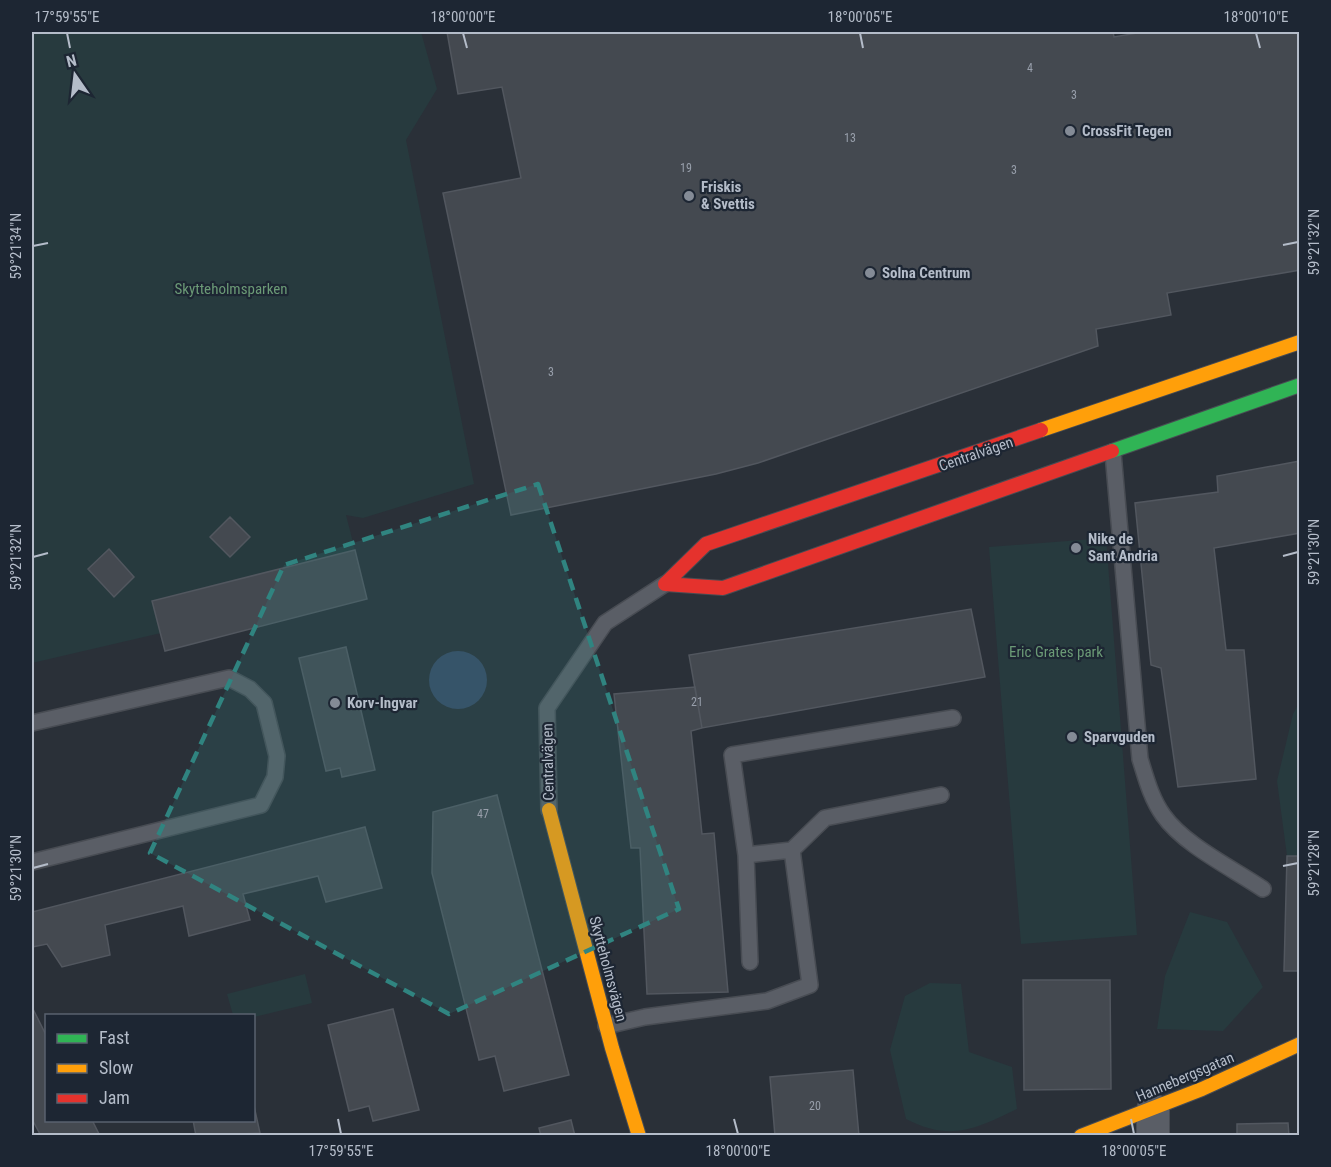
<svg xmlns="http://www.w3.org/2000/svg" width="1331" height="1167" viewBox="0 0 1331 1167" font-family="'Roboto Condensed',sans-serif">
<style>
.green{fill:#273a3e}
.water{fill:#384963}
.building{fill:#444950;stroke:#52575f;stroke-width:1.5}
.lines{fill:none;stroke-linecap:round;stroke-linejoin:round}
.lane-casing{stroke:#484c53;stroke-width:18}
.street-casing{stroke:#484c53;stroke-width:34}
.fast-casing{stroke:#484c53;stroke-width:16}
.slow-casing{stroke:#484c53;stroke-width:16}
.jam-casing{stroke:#484c53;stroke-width:16}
.lane{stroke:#5a5e66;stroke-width:15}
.street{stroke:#5a5e66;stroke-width:32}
.fast{stroke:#30b455;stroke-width:14}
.slow{stroke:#ff9f0a;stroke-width:14}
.jam{stroke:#e5322d;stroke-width:14}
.marked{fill:#308480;fill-opacity:0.2;stroke:#308480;stroke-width:4.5;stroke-dasharray:12 8;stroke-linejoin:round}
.ticks{fill:none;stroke:#b4bcc9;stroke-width:2}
.poi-dot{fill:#848b96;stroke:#1d2633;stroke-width:2}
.labels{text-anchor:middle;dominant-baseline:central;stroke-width:4.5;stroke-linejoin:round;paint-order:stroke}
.number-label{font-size:12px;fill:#989fab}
.poi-label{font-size:15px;font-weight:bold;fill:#b4bcc9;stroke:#1d2633;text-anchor:start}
.park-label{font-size:15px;fill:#6b9a76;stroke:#1d2633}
.street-label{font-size:15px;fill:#b4bcc9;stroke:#1d2633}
.neatline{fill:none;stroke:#b4bcc9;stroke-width:2}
.ticks-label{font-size:15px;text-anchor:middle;fill:#b4bcc9}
</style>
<rect width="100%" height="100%" fill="#2a3038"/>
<path class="green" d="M32,32H421L437,89L406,140L474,484L363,518L346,515L355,550L153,601L161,633L32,663Z
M1106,538L1137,935L1021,944L989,547Z
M1299,703V856H1287L1277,781L1293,714Z
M1190,912L1227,922L1263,987L1223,1031L1157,1029L1165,976Z
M305,974L312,1003L254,1017L233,1015L227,994Z
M930,983L961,984L969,1052L1012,1067L1017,1109C975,1129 951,1142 906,1119L890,1050L905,996Z"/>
<path class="water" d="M429 680a29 29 0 1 1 58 0a29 29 0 1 1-58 0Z"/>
<path class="building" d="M447,32H1113L1114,37L1143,32H1300V270L1167,293L1171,315L1096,329L1098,346L758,463L716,474L511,515L443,193L521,178L502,87L458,94Z
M1300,461V533L1214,548L1226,650H1244L1256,779L1178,787L1161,668L1151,665L1135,503L1218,492L1217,476Z
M230,517L250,537L230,557L210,537Z
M109,549L134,577L114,597L88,569Z
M355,550L367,599L165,651L152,601Z
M971,609L985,677L702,728L689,655Z
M346,647L375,770L342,777L340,768L326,771L299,658Z
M695,687L702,728L691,731L702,834L714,833L728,992L647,994L640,848H631L614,694Z
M497,795L569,1075L504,1091L495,1056L479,1060L432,873L433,812Z
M365,827L382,888L326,902L318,876L243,894L250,920L189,936L183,906L105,925L110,955L62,967L47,944L32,947V912Z
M1287,856H1300V971H1284Z
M1023,980H1110L1111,1089L1024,1090Z
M32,1007L46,1035V1120H92L100,1136H41L32,1119Z
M393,1009L419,1110L373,1121L369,1106L349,1111L328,1025Z
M853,1070L859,1136H775L770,1077Z
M254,1106L260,1133L196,1136L193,1120H254Z
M571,1120L575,1136H541L539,1128Z
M1288,1123L1289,1136H1237V1124Z"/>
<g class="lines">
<defs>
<path id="lane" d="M1113,453L1140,759C1146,778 1151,798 1163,815C1184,845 1232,868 1263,889
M32,723L229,678L250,689L264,703L277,756L275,777L261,805L32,862
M549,810L547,708L605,623L665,584
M746,855L792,850
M750,962L746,855L732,755L953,718
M606,1026L645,1017L767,1001L810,985L792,850L825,818L941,795"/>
<path id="street" d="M1153,1110V1136"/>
<path id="fast" d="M1112,451L1300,385"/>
<path id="slow" d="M1041,430L1300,342
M549,810L612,1048L639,1136
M1081,1136L1202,1089L1300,1044"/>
<path id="jam" d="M665,584L706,544L1041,430
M665,584L723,588L1112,451"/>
</defs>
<use href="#lane" class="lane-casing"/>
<use href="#street" class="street-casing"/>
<use href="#fast" class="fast-casing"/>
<use href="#slow" class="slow-casing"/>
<use href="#jam" class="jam-casing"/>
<use href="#lane" class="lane"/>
<use href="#street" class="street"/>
<use href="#fast" class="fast"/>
<use href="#slow" class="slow"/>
<use href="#jam" class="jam"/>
</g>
<path class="marked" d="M538,484L679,909L449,1014L150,853L284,565Z"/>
<path class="ticks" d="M67,33L70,48M463,33L467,48M860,33L863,48M1256,33L1260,48M1283,245L1298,242M33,246L48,243M1283,556L1298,552M33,557L48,553M1283,866L1298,863M33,868L48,864M338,1119L341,1134M734,1119L738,1134M1131,1119L1134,1134"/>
<g class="poi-dot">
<circle cx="1070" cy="131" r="6"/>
<circle cx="689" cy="196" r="6"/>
<circle cx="870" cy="273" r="6"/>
<circle cx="1076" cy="548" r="6"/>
<circle cx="335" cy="703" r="6"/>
<circle cx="1072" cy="737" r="6"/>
</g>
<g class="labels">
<g class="number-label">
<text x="1030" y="68">4</text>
<text x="1074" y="95">3</text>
<text x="850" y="138">13</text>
<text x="686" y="168">19</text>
<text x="1014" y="170">3</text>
<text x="551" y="372">3</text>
<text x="697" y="702">21</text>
<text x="483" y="814">47</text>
<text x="815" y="1106">20</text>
</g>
<g class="poi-label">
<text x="1082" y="131">CrossFit Tegen</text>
<text x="701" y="187">Friskis<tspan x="701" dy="17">&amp; Svettis</tspan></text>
<text x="882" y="273">Solna Centrum</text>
<text x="1088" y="539">Nike de<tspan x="1088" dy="17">Sant Andria</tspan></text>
<text x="347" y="703">Korv-Ingvar</text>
<text x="1084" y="737">Sparvguden</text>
</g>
<g class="park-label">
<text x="231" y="289">Skytteholmsparken</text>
<text x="1056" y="652">Eric Grates park</text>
</g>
<g class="street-label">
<text transform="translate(976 454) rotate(-19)">Centralvägen</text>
<text transform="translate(548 762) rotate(-91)">Centralvägen</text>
<text transform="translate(608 969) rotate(75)">Skytteholmsvägen</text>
<text transform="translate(1185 1077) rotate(-23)">Hannebergsgatan</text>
</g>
</g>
<rect width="1331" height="1167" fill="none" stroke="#1d2633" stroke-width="66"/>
<rect x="45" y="1014" width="210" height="108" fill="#1d2633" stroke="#59626f" stroke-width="1.5"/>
<rect x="57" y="1034" width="30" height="9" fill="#30b455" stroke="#59626f" stroke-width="1.5"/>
<text x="99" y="1044" font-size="18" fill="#b4bcc9">Fast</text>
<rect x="57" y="1064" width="30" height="9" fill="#ff9f0a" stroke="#59626f" stroke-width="1.5"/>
<text x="99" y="1074" font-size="18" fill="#b4bcc9">Slow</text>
<rect x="57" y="1094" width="30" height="9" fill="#e5322d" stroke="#59626f" stroke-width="1.5"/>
<text x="99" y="1104" font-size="18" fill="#b4bcc9">Jam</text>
<g transform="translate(75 75) rotate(346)" stroke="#1d2633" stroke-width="4.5" paint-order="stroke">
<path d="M0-4.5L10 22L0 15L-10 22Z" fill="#b4bcc9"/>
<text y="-9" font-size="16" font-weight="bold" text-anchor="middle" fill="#b4bcc9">N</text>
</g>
<rect x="33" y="33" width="1265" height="1101" class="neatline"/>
<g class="ticks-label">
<text x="67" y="22">17°59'55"E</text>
<text x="463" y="22">18°00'00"E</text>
<text x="860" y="22">18°00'05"E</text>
<text x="1256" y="22">18°00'10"E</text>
<text transform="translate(1314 242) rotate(-90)" y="5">59°21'32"N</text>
<text transform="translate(16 246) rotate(-90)" y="5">59°21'34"N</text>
<text transform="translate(1314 552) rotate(-90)" y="5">59°21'30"N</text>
<text transform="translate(16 557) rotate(-90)" y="5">59°21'32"N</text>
<text transform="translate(1314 863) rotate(-90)" y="5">59°21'28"N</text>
<text transform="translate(16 868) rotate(-90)" y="5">59°21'30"N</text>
<text x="341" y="1156">17°59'55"E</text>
<text x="738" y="1156">18°00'00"E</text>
<text x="1134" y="1156">18°00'05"E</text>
</g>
</svg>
